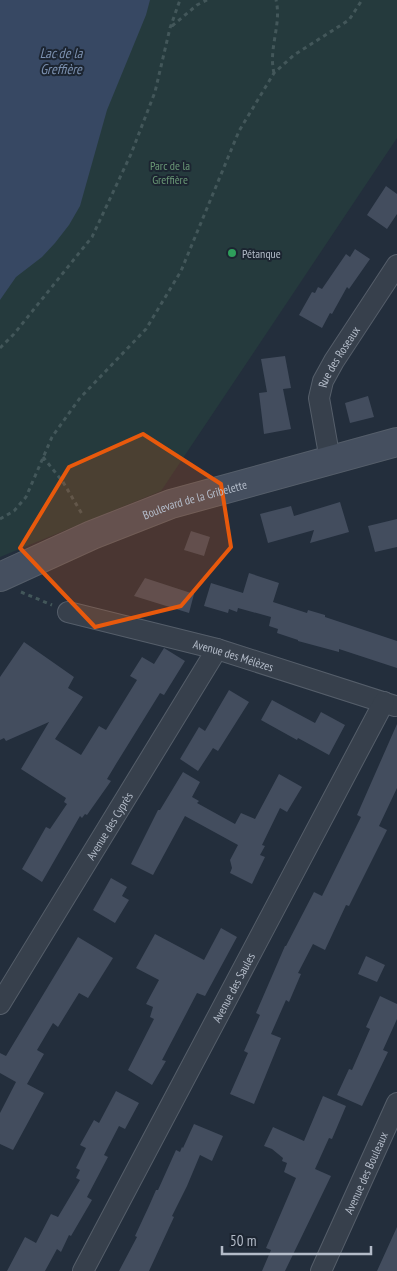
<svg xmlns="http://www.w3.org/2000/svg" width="397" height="1271" viewBox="0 0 397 1271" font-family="'PT Sans Narrow',sans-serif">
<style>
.green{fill:#253a3d}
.water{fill:#374863}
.building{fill:#434d5e}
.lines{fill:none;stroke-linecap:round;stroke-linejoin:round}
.minor-casing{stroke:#555e6a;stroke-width:22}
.secondary-casing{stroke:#555e6a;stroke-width:30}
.path{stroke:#43575a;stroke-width:3;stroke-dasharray:4 4;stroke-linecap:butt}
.minor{stroke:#37404c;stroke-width:20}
.secondary{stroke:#454f5f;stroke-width:28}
.marked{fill:#e8590c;fill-opacity:0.2;stroke:#e8590c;stroke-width:4;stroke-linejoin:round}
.leisure-dot{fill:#2e9e5b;stroke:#1c2531;stroke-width:2}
.labels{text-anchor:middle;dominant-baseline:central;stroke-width:4;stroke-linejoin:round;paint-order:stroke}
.park-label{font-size:12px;fill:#6a9876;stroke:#1c2531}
.poi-label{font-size:12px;fill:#b3bbc8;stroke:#1c2531;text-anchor:start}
.street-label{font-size:12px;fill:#b3bbc8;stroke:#1c2531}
.water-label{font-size:14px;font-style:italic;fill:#7b90af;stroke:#1c2531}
</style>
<rect width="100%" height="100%" fill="#232e3c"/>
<path class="green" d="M0,0H397V138L161,491L0,557Z"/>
<path class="water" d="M0,0H150L146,15L107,110L80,206L69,225L55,243L42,257L16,277L0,300Z"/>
<path class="building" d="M386,186L397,194V214L387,229L367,215Z
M355,249L370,259L349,289L347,287L332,314L330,313L322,328L299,315L312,292L315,293L318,287L322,289L346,254L350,257Z
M285,356L291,388L283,389L291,429L264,434L259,393L267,392L261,359Z
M368,396L374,417L350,423L345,403Z
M340,502L349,532L310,543L314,530L268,543L260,514L291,506L294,516Z
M397,519V547L375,552L368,526Z
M191,531L210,537L204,556L184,550Z
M249,573L279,583L273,602L307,613L308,610L325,615V617L397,641V668L339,649V652L298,641V640L277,633L278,629L269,626L271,617L238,608L237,612L229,609L228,613L204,606L211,583L243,593Z
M145,578L194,594L189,613L134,596Z
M24,642L74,677L68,688L83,697L55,739L81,755L99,726L106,730L137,680L130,676L142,657L154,664L164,648L185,661L164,695L160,693L116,764L107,779L111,781L87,815L85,814L82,818L80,816L42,882L22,869L46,827L50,829L67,804L64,802L66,798L21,769L49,722L6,741L4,738L0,740V677Z
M229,690L249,702L218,751L213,748L198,771L180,759L199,727L205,731Z
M272,700L315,723L321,712L345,725L329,755L298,738L297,740L261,720Z
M397,724V788L379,826L387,830L349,906L346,905L325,950L313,944L298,973L301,974L289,1002L286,1000L271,1034L281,1038L254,1104L230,1094L248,1053L244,1051L260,1015L256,1013L285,946H286L314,892L322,896L361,817L357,815Z
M183,772L200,782L192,797L199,801L197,803L235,824L241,813L255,819L279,774L302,787L287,812L280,808L262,845L265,846L260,855L265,857L252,884L230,873L232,868L230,860L238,845L185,816L153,875L131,864L158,810H160Z
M111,878L127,887L122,896L129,900L115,923L93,910Z
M221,928L237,937L205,996L197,993L162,1060L166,1061L152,1085L128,1070L154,1019L150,1017L153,1007L146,1004L159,980L136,968L155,934L204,960Z
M78,937L113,958L88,998L79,993L58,1027L53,1023L37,1050L44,1054L27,1084L44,1093L13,1150L0,1144V1113L16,1082L0,1073V1053L6,1056Z
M366,956L385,965L377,982L358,974Z
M380,996L397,1004V1019L383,1050L388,1052L362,1106L337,1095L349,1069L352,1070L370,1029L366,1027Z
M116,1091L139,1103L125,1129L119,1126L104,1155L108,1157L87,1197L92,1200L71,1236L69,1235L61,1252L57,1249L45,1271H7L25,1237L36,1243L51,1214L58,1217L80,1180L76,1178L80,1170L76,1168L86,1148L80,1145L94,1120L99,1123Z
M323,1096L346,1106L332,1139L329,1138L315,1169L331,1176L285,1271H262L271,1250L266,1248L296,1178L284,1172L287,1163L282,1161L283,1158L272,1149L264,1146L273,1127L304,1141Z
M194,1124L223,1136L212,1161L200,1155L187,1186L172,1216L174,1217L149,1271H119L137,1237L135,1236L149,1206L156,1190H158L176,1150L180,1152L182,1147L183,1148Z
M397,1227V1271H377Z"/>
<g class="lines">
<defs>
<g id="minor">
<path id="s1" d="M330,460L319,398L323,381L334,361L397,265"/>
<path id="s2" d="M68,612L217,649L395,706"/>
<path id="s3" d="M0,1004L217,649"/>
<path id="s4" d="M83,1271L384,702"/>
<path id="s5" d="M321,1271L397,1103"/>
</g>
<g id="secondary">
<path id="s6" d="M0,577L92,535L171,504L397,442"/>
</g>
</defs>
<use href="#minor" class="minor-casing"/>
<use href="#secondary" class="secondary-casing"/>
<path class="path" d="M172,26L197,5L207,0
M274,73C268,49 282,24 276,0
M0,348L14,334L92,237L131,154L155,92L170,28L180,0
M43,457L63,482L82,514
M0,519L14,511L26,497L52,437L80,398L146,329L181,271L239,131L274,73L294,55L349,20L362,0
M21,592L52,605"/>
<use href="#minor" class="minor"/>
<use href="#secondary" class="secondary"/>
</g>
<path class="marked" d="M143,434L221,484L231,547L181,606L95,627L20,548L69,467Z"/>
<circle class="leisure-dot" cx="232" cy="253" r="5"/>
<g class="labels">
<g class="park-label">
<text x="170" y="165">Parc de la<tspan x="170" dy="14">Greffière</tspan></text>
</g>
<g class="poi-label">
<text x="242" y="253">Pétanque</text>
</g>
<g class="street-label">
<text stroke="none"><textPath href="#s1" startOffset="109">Rue des Roseaux</textPath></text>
<text stroke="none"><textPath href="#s6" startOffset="210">Boulevard de la Gribelette</textPath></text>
<text stroke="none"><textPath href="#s2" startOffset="171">Avenue des Mélèzes</textPath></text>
<text stroke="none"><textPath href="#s3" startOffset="209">Avenue des Cyprès</textPath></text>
<text stroke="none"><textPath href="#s4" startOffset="321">Avenue des Saules</textPath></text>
<text stroke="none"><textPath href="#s5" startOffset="108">Avenue des Bouleaux</textPath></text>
</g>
<g class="water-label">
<text x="61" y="53">Lac de la<tspan x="61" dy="16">Greffière</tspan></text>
</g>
</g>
<path d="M222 1246v8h149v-8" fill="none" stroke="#b3bbc8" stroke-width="2.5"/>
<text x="230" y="1246" font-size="15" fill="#b3bbc8" stroke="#1c2531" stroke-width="4" paint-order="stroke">50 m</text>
</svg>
